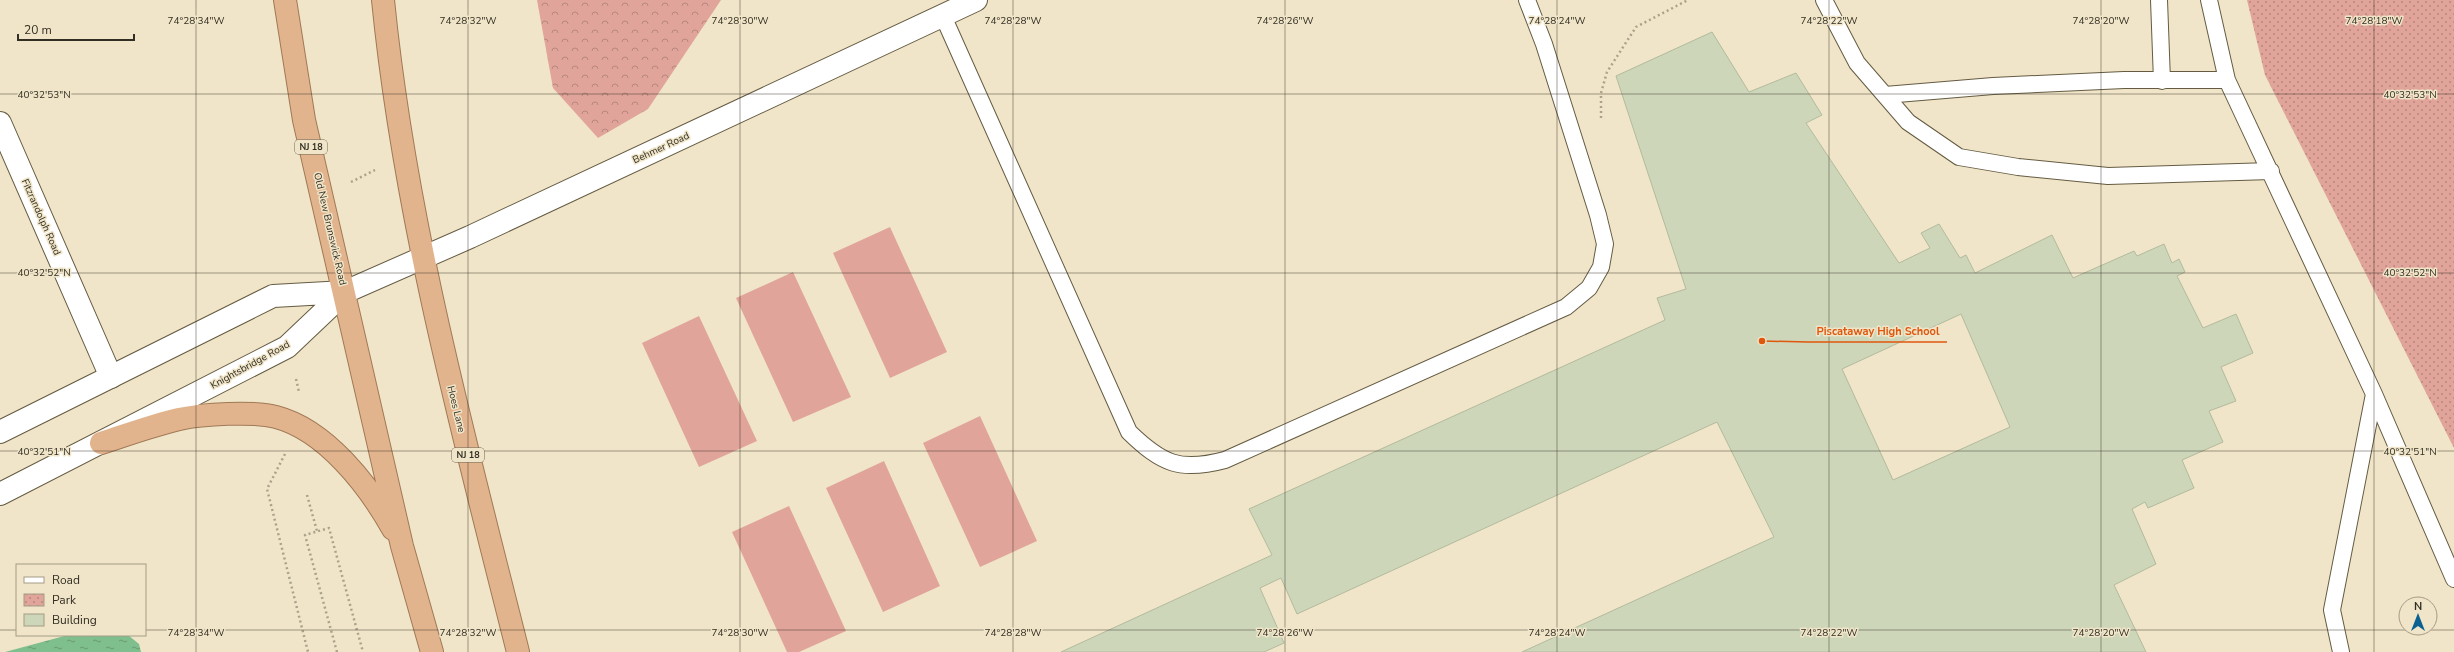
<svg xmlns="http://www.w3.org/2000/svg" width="2454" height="652" viewBox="0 0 2454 652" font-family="'Nunito Sans',sans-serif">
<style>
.grass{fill:#e1a49b}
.forest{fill:url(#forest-crowns)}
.park{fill:url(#park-dots)}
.water{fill:url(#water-ripples)}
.building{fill:#ced6ba;stroke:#b2ba9e;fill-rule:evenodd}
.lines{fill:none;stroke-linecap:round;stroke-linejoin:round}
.service-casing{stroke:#645b42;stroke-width:18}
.minor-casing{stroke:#645b42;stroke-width:24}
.tertiary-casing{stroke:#645b42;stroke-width:24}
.trunk-casing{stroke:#a07956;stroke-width:24}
.path{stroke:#aaa28b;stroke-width:2.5;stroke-dasharray:2 3;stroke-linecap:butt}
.service{stroke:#fff;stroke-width:16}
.minor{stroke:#fff;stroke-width:22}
.tertiary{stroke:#fff;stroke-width:22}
.trunk{stroke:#e2b48e;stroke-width:22}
.ticks{fill:none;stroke:#322e23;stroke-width:1;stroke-opacity:0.45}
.labels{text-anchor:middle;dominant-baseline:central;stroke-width:3;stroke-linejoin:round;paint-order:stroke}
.shield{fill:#f0e5c8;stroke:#6b6554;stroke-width:1}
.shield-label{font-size:9px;font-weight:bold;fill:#322e23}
.street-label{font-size:10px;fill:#322e23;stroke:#f0e5c8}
.ticks-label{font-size:10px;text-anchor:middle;fill:#322e23;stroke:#f0e5c8;stroke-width:3;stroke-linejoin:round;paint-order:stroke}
.leader{fill:none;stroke:#df570d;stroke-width:1.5}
.callout-dot{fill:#df570d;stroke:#f0e5c8;stroke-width:1.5}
.callout-label{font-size:11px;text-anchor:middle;font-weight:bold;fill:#df570d;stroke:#f0e5c8;stroke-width:3;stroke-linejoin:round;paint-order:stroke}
</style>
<defs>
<pattern id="forest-crowns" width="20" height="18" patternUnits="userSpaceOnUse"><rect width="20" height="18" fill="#e1a49b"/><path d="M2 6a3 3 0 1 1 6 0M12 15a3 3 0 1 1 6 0" fill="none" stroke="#b7867e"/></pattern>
<pattern id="park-dots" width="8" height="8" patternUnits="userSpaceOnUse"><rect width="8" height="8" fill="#e1a49b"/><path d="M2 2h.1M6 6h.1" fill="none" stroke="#b7867e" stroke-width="1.8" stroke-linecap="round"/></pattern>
<pattern id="water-ripples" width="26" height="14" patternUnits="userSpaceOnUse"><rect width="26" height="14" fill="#7fbe8d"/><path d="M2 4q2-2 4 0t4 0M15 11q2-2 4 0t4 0" fill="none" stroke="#699b73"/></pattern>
</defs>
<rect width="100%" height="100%" fill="#f0e5c8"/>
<path class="grass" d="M890,227L947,352L890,378L833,253Z
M793,272L851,397L793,422L736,298Z
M699,316L757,441L699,467L642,343Z
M980,416L1037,541L980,567L923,443Z
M884,461L940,586L883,612L826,488Z
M789,506L846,631L799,652H787L732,532Z"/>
<path class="forest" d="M537,0H721L648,109L598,138L553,88Z"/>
<path class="park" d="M2247,0H2454V448L2265,75Z"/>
<path class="water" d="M68,635H128L139,644L141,652H5Z"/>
<path class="building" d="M1712,32L1749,92L1796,73L1822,115L1806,123L1899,263L1930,248L1921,233L1939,224L1960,258L1966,255L1975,273L2052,235L2073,278L2134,251L2137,256L2164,244L2172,263L2179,259L2185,272L2177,276L2203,328L2236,314L2253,353L2221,367L2236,401L2209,411L2223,442L2182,460L2194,488L2148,508L2145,502L2132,509L2156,564L2114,585L2146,652H1522L1774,537L1717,422L1297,614L1281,578L1260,588L1284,643L1264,652H1061L1272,555L1249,509L1665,320L1657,298L1686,289L1616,76ZM1961,314L2010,427L1893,480L1842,369Z"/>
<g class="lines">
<defs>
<path id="service" d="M1824,0L1857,63L1908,122L1959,157L2018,167L2108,176L2271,171
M2159,0L2162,81
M2209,0L2227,80L2374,394L2454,579
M943,16L1129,432C1162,464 1180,472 1225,460L1566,307L1589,288L1601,267L1605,244L1598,215L1544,44L1527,0
M1885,95L1993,86L2124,80H2227
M2341,652L2332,610L2374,394"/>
<path id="minor" d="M0,123L111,377"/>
<path id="tertiary" d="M0,432L273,296L345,292
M0,494L287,347L345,292L470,237L976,0"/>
<path id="trunk" d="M285,0L304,120L402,546L432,652
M383,0C405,221 464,437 518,652
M101,443C126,435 153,425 179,419C202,414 254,411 276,417C326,430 369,486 393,529"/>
</defs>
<use href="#service" class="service-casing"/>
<use href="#minor" class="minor-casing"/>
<use href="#tertiary" class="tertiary-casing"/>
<use href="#trunk" class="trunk-casing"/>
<path class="path" d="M1601,118V93L1607,72L1636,27L1688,0
M351,182L375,170
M296,379L299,392
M285,454L267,489L308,652
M307,495L317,531
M337,652L305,535L329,528L363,652"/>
<use href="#service" class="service"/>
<use href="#minor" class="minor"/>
<use href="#tertiary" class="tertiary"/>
<use href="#trunk" class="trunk"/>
</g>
<path class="ticks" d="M196,0V652M468,0V652M740,0V652M1013,0V652M1285,0V652M1557,0V652M1829,0V652M2101,0V652M2374,0V652M0,94H2454M0,273H2454M0,451H2454M0,630H17M145,630H2454"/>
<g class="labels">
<g class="shield">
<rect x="295" y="140" width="32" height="14" rx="3"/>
<rect x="452" y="448" width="32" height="14" rx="3"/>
</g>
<g class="shield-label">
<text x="311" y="147">NJ 18</text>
<text x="468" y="455">NJ 18</text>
</g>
<g class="street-label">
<text transform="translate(661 148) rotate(-25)">Behmer Road</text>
<text transform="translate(41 217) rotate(66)">Fitzrandolph Road</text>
<text transform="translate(330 229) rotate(77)">Old New Brunswick Road</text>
<text transform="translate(250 365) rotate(-29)">Knightsbridge Road</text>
<text transform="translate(456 409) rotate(76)">Hoes Lane</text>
</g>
</g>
<g class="ticks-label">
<text x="196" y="24">74°28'34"W</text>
<text x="468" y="24">74°28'32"W</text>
<text x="740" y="24">74°28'30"W</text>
<text x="1013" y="24">74°28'28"W</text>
<text x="1285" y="24">74°28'26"W</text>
<text x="1557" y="24">74°28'24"W</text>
<text x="1829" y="24">74°28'22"W</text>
<text x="2101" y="24">74°28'20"W</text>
<text x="2374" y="24">74°28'18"W</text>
<text x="44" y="98">40°32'53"N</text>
<text x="2410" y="98">40°32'53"N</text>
<text x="44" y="276">40°32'52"N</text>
<text x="2410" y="276">40°32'52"N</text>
<text x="44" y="455">40°32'51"N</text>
<text x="2410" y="455">40°32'51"N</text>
<text x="196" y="636">74°28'34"W</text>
<text x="468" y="636">74°28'32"W</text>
<text x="740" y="636">74°28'30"W</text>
<text x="1013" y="636">74°28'28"W</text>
<text x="1285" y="636">74°28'26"W</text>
<text x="1557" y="636">74°28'24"W</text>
<text x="1829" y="636">74°28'22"W</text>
<text x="2101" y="636">74°28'20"W</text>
</g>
<path class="leader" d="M1762 341L1808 342H1947"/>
<circle class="callout-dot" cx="1762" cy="341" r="4"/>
<g class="callout-label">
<text x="1878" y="335">Piscataway High School</text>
</g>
<rect x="16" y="564" width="130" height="72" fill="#f0e5c8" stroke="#a49c86"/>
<rect x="24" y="577" width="20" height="6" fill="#ffffff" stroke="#a49c86"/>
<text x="52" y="584" font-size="12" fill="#322e23">Road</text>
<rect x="24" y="594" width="20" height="12" fill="url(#park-dots)" stroke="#a49c86"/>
<text x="52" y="604" font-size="12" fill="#322e23">Park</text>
<rect x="24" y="614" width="20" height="12" fill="#ced6ba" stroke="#a49c86"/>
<text x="52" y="624" font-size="12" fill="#322e23">Building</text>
<g transform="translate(2418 616)"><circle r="19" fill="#f0e5c8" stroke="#a49c86"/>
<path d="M0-3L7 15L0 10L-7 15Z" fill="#0a6192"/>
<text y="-6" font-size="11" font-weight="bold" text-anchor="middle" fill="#322e23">N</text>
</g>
<path d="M18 34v6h116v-6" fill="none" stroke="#322e23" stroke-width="2"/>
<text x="24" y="34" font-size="12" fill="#322e23" stroke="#f0e5c8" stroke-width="3" paint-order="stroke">20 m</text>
</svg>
